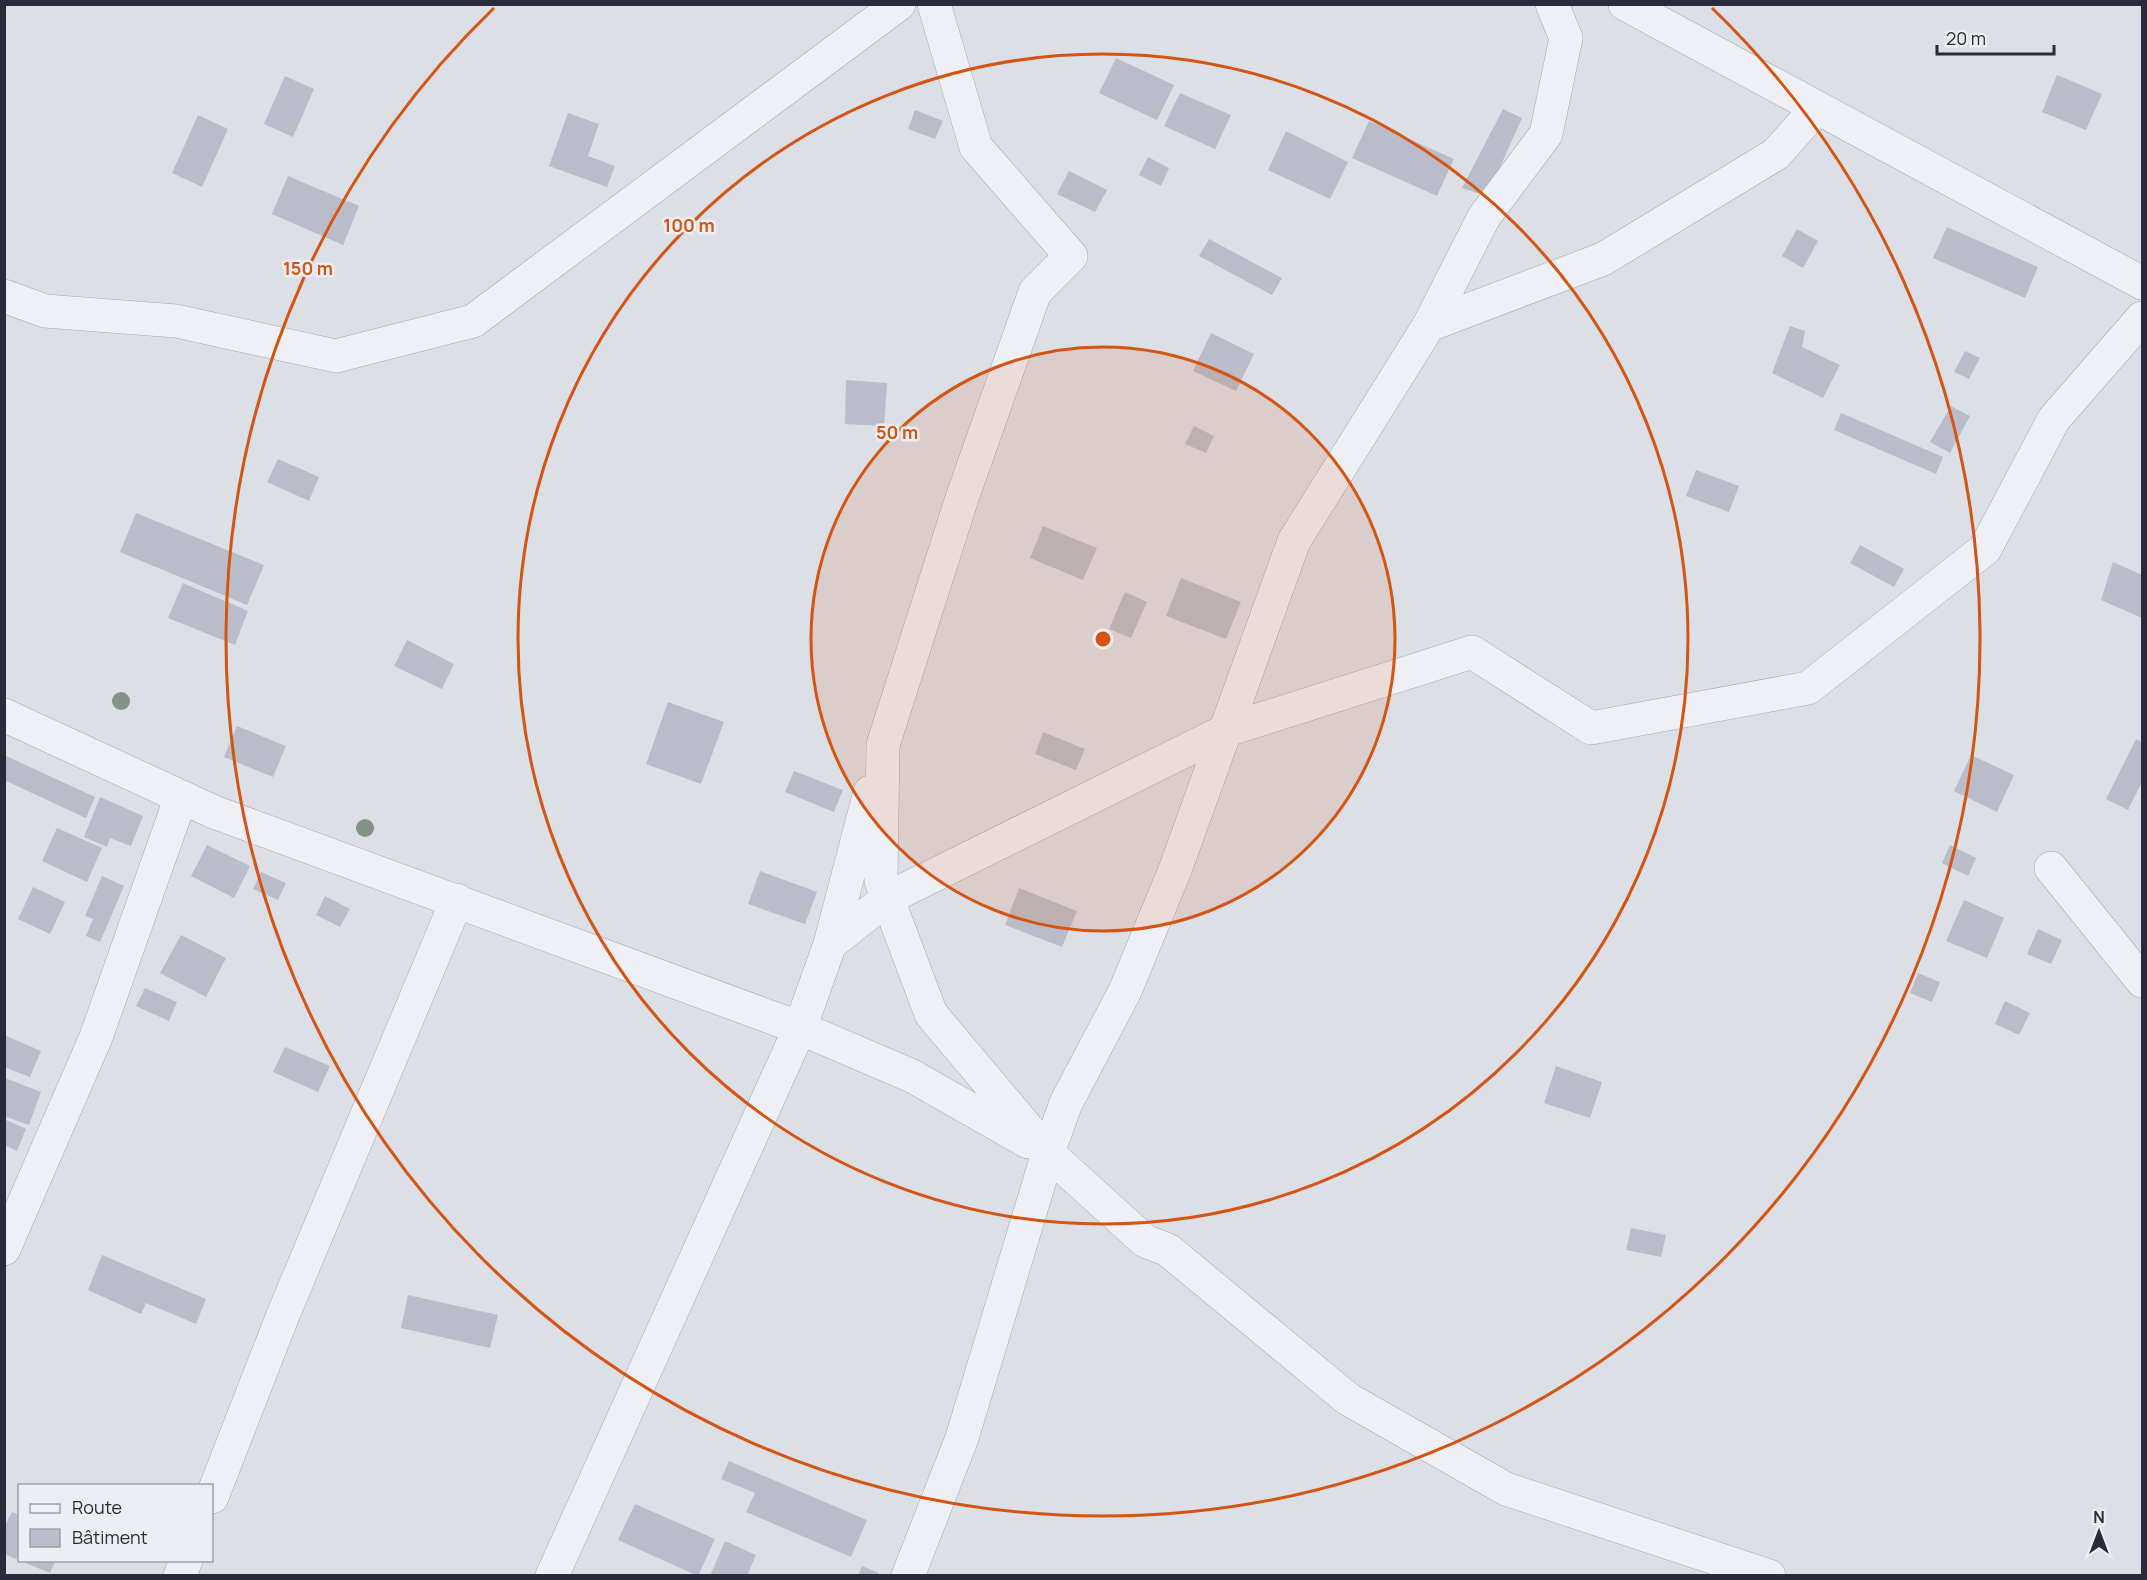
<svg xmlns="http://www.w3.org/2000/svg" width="2147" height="1580" viewBox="0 0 2147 1580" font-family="Manrope,sans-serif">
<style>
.building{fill:#babdc9}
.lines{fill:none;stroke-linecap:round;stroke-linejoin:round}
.minor-casing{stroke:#a6a9b3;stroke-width:34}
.minor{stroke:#eff0f5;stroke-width:33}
.tree{fill:#819485}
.ring{fill:none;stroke:#d55411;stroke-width:3}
.centre{fill:#d55411;stroke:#eceef4;stroke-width:3}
.ring-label{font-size:18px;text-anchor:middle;font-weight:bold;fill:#d55411;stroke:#eceef4;stroke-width:5;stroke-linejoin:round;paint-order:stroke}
</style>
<rect width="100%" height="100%" fill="#dcdfe6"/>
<path class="building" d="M1116,58L1174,85L1157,120L1099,93Z
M2057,75L2102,94L2086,130L2042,112Z
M285,76L314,89L293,137L264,124Z
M1180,93L1231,115L1215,149L1164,126Z
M1503,109L1522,118L1487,196L1462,188Z
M915,110L943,121L935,139L908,129Z
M568,113L599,124L588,156L615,166L607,187L549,166Z
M198,115L228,129L202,187L172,173Z
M1369,121L1454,159L1437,196L1352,158Z
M1286,131L1348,162L1330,199L1268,170Z
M1148,157L1169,168L1161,186L1139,175Z
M1069,171L1107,190L1095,212L1057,194Z
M288,176L359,206L343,245L272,214Z
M1947,227L2038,267L2025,298L1933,258Z
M1797,229L1818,241L1803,268L1782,256Z
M1209,239L1282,278L1272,295L1199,256Z
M1790,326L1805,331L1802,347L1840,365L1823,398L1772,373Z
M1211,333L1254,354L1236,391L1193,371Z
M1965,351L1980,358L1969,379L1954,372Z
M846,380L887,383L884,426L845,424Z
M1951,406L1970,416L1950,453L1930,442Z
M1841,413L1943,457L1936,474L1834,430Z
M1194,426L1214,436L1206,453L1185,444Z
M278,459L319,477L309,501L267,482Z
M1696,470L1739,486L1729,512L1686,496Z
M136,513L264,565L247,605L120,552Z
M1043,526L1097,548L1083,580L1030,558Z
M1860,545L1904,569L1894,587L1850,563Z
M2113,562L2142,575V618L2101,600Z
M1181,578L1241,602L1226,639L1166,616Z
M183,583L248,611L235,645L168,618Z
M1125,592L1147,602L1131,638L1109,629Z
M407,640L454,664L442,689L394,666Z
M668,702L724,722L701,784L646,764Z
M237,726L286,746L273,777L224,757Z
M1043,732L1085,749L1076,770L1035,754Z
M2136,739L2142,742V782L2128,810L2106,799Z
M4,755L95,797L86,818L4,780Z
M1971,755L2014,775L1997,812L1954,791Z
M794,771L843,790L834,812L785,792Z
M100,797L143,816L131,846L110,838L107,847L84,837Z
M57,828L102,848L87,882L42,861Z
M207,845L250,866L234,898L191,876Z
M1950,845L1976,858L1968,876L1942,863Z
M760,871L817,892L805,924L748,904Z
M261,872L286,883L278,900L253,889Z
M102,876L124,886L100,942L86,936L93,919L85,916Z
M33,887L65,902L50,934L18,919Z
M1019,888L1077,911L1062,947L1005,925Z
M325,896L350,909L340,927L316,915Z
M1964,900L2004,918L1987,958L1946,941Z
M2038,929L2062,940L2051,964L2027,954Z
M181,935L226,958L206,997L160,973Z
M1918,973L1940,982L1932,1002L1910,993Z
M145,988L177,1002L169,1021L136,1006Z
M2005,1001L2030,1013L2019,1035L1995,1024Z
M4,1035L41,1051L30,1077L4,1067Z
M285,1047L330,1066L318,1092L273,1072Z
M1556,1066L1602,1082L1590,1118L1544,1103Z
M5,1078L41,1092L29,1125L4,1116Z
M4,1119L26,1129L17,1151L4,1145Z
M1631,1228L1666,1235L1661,1257L1626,1250Z
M102,1255L206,1299L196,1324L146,1303L141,1314L88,1290Z
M408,1295L498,1315L490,1348L401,1328Z
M729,1461L867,1520L851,1557L746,1512L755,1493L721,1479Z
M635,1504L715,1539L698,1576L618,1540Z
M12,1512L20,1515V1561L56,1560L50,1573L4,1554V1528Z
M725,1541L756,1555L747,1576H710Z
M862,1566L879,1573L878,1576H858Z"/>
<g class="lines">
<defs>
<path id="minor" d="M934,4L976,147L1071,256L1035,292L962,498L883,745L881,881L931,1014L1048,1153L1145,1241L1168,1250L1348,1399L1506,1489L1769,1576
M1625,4L2142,283
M4,296L45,311L176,321L336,356L473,321L899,4
M1429,325L1603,259L1776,154L1816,109
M4,715L214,812L800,1028L912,1076L1028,1142
M2051,868L2142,981
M830,944L888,898L1227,730L1472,652L1591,728L1808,688L1985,549L2054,419L2142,318
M4,1249L96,1037L181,797
M212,1497L283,1315L457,900
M180,1576L186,1560
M552,1576L800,1028L830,944L870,792
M908,1576L962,1438L1048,1153L1066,1103L1125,991L1175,870L1294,541L1429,325L1484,217L1546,134L1566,38L1552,4"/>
</defs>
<use href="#minor" class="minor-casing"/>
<use href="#minor" class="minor"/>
</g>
<g class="tree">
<circle cx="121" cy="701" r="9"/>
<circle cx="365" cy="828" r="9"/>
</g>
<circle cx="1103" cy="639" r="292" fill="#d55411" fill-opacity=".12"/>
<g class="ring">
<circle cx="1103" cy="639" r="292"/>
<circle cx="1103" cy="639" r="585"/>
<path d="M1712 8A877 877 0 1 1 494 8"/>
</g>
<circle cx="1103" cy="639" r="9" class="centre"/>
<g class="ring-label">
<text x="689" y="232">100 m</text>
<text x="308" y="275">150 m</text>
<text x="897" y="439">50 m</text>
</g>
<rect width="2147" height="1580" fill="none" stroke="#272b3c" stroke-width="12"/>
<rect x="18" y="1484" width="195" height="78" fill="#eceef4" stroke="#9da0aa" stroke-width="1.5"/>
<rect x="30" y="1504" width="30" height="9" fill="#eff0f5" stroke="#9da0aa" stroke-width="1.5"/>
<text x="72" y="1514" font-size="18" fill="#272b3c">Route</text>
<rect x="30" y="1529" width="30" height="18" fill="#babdc9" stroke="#9da0aa" stroke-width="1.5"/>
<text x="72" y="1544" font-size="18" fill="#272b3c">Bâtiment</text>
<g transform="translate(2099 1532)" stroke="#eceef4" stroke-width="4.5" paint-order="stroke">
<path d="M0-4.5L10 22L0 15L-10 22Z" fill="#272b3c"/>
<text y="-9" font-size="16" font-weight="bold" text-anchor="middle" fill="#272b3c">N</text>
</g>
<path d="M1937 45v9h117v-9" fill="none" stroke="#272b3c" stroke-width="3"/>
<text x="1946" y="45" font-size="18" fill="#272b3c" stroke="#eceef4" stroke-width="4.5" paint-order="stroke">20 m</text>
</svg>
